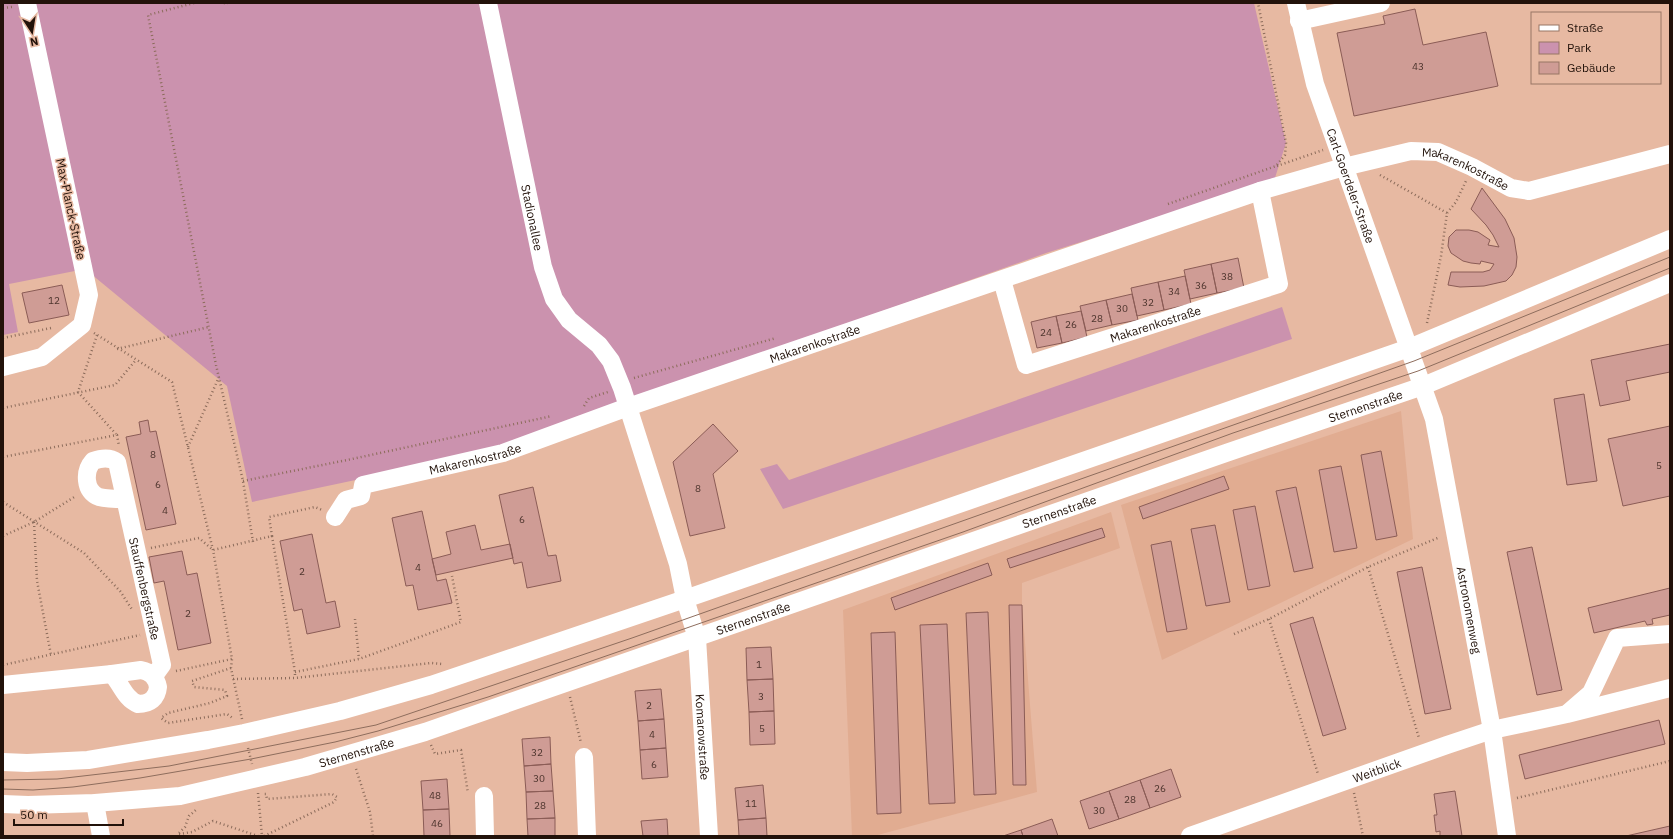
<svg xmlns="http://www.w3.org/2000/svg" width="1673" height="839" viewBox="0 0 1673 839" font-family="'IBM Plex Sans',sans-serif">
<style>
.built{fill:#e1ac91}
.green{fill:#cb92ae}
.building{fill:#cf9c95;stroke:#8b5c56}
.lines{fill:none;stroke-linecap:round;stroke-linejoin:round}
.path{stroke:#8c6c5b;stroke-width:2.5;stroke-dasharray:1 3;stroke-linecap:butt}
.minor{stroke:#fff;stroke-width:18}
.tram{stroke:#8e6d5d;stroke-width:1}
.labels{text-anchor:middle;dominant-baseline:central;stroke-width:3;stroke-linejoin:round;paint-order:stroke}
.number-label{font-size:10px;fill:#4d342d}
.street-label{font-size:12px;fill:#22120a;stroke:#e7b9a2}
</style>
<rect width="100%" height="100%" fill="#e7b9a2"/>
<path class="built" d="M1401,411L1413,539L1162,660L1121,505Z
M1111,512L1120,548L1022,583V605L1037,792L874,836H852L843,610Z"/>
<path class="green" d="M3,3H1254L1286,143L1274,181L1046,253L483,453L252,502L227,386L85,269L9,284L18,332L3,335Z
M1282,307L1292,339L783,509L760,469L777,464L789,480Z"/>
<path class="building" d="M1415,9L1423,45L1486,32L1498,86L1354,116L1337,33L1385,24L1383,16Z
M1482,188L1505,219L1514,238L1517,257L1516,267L1512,275L1506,281L1484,286L1460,287L1448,285L1451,272H1483L1490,270L1494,264L1481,261L1480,264L1471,263L1463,261L1451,253L1448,246L1449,237L1456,230H1469L1478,232L1490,240L1488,245L1499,247L1493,235L1486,225L1471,209Z
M1238,258L1244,288L1217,293L1211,264Z
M1211,264L1217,293L1190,299L1184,270Z
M1185,276L1191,304L1164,310L1158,282Z
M1158,282L1164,310L1137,316L1131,288Z
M62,285L69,315L29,323L22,293Z
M1132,294L1138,320L1112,325L1106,300Z
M1106,300L1112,325L1086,331L1080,306Z
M1081,311L1087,337L1062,343L1056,316Z
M1056,316L1062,343L1037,348L1031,322Z
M1670,344V372L1626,381L1630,400L1600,406L1591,360Z
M1584,394L1597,481L1567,485L1554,399Z
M148,420L150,432L156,431L176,524L146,530L126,437L141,434L139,422Z
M713,424L738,451L713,474L725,528L690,536L673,462Z
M1670,426V496L1623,506L1608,439Z
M1381,451L1397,536L1376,540L1361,455Z
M1341,466L1357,548L1334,552L1319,470Z
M1224,476L1229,489L1143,519L1139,507Z
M533,487L548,556L556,555L561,581L527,588L522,562L514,564L499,495Z
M1296,487L1313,568L1294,572L1276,491Z
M1255,506L1270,586L1248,590L1233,510Z
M422,511L437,581L446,579L452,603L418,610L413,585L406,586L392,518Z
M475,525L481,550L510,544L513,558L436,575L432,559L451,554L446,532Z
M1215,525L1230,602L1206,606L1191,529Z
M1102,528L1105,537L1010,568L1007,559Z
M312,534L326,603L335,601L340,627L307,634L302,609L294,611L280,541Z
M1171,541L1187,629L1167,632L1151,545Z
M1532,547L1562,690L1537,695L1507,552Z
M182,551L187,575L197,573L211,643L178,650L164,581L154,583L149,557Z
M988,563L992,575L895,610L891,598Z
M1422,567L1451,709L1425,714L1397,572Z
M1670,588V615L1652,619L1653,624L1647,625L1645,621L1594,633L1588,608Z
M1009,605H1022L1026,785H1013Z
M988,612L996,794L974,795L966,613Z
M1313,617L1346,729L1323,736L1290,624Z
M947,624L955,803L929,804L920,625Z
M895,632L901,813L877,814L871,633Z
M771,647L773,679L747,680L746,648Z
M773,679L774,711L749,712L747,680Z
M661,689L664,719L638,721L635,691Z
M774,711L775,744L750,745L749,712Z
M664,719L666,748L640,750L638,721Z
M1659,720L1665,744L1525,779L1519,755Z
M550,737L551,764L524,766L522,739Z
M666,748L668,777L642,779L640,750Z
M551,764L553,791L526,792L524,766Z
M1171,769L1181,797L1150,808L1140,780Z
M447,779L449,809L423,810L421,781Z
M1140,780L1150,808L1119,819L1109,791Z
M763,785L766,818L738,820L735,788Z
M553,791L555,818L527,819L526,792Z
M1109,791L1119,819L1089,829L1080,801Z
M1455,791L1462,836H1440V831L1436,832L1434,815H1437L1434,794Z
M449,809L450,836H424L423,810Z
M555,818V836H528L527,819Z
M766,818L767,836H739L738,820Z
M667,819L668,836H643L641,821Z
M1052,819L1058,836H1023L1021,830Z
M1670,826V836H1626Z
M1021,830L1023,836H1003Z"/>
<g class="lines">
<path class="path" d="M194,3L148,15L216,365L243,481L253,542
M224,3L228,4
M3,8L12,7
M1277,166L1323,150
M1380,175L1447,213
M1168,204L1276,166L1285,155L1286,143L1258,3
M1427,323L1441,256L1447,213L1456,202L1466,181
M94,333L172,382L213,550L232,659L231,668L242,719
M97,335L78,392L116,434
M3,338L51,328
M117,349L209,327
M634,378L776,338
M584,406L589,398L608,392
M3,408L115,385L135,361
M188,447L219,377
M3,457L117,435L119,446
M243,481L352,459L552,416
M3,502L84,553L120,591L133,611
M34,522L37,581L51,655
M3,536L34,522L76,496
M272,536L295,672V678
M151,548L199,538L213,550L272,536L269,517L315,507L322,510
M1368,567L1419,738
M355,619L359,659
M1269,619L1318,774
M1234,634L1269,619L1368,567L1440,537
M3,665L140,635
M231,668L192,681L194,687L225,690L227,696L210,703L168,713L161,718L168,723L227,714L234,719
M176,671L232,659
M295,672L359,659L461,622L452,576
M233,679L295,678L431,663L442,664
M570,697L581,743
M431,745L435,754L461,750L468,793
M248,748L252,764
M356,769L370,812L373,836
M258,793L262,836
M1354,793L1363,836
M1517,798L1670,761
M179,833L185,827L189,816L197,809
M179,834L192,832L213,821L258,836
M264,836L334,802L337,797L332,794L267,799L266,794H264"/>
<g class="minor">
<path id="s1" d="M488,3L543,267L554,299L569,320L599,345L611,361L622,388L678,564L685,599L697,638L709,836"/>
<path id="s2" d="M1296,3L1315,84L1434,419L1492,730L1507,836"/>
<path d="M1299,21L1381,3"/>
<path id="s3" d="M1002,280L1026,365L1279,284L1260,191"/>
<path d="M3,367L42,357L82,325L89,295L27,3"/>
<path id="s4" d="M125,499C116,499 107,499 99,497C84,491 84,471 93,461C101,458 110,457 117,462L162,665L154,676"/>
<path id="s5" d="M335,517L346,500L361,496L363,485L503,453L628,407L1260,191L1344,167L1411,151L1438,152L1472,167L1511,188L1529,191L1670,154"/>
<path d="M141,670C151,672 156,677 158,687C157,698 150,704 138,704C125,699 121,684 112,674Z"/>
<path d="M3,685L112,674"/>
<path d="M1569,712L1591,693L1617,638L1670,634"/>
<path d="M584,757L587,836"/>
<path d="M3,762L27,763L88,760L208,740L244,733L340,711L431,685L685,599L1409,348L1670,239"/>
<path d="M484,796L485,836"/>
<path d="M95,803L101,836"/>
<path id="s6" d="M3,804L28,805L95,803L180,796L305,767L425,732L1226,453L1423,386L1670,283"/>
<path id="s7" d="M1190,836L1447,745L1492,730L1567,714L1670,688"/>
</g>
<path class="tram" d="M3,780L57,779L169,766L376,725L632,638L1414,361L1670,257
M3,789L33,790L73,787L140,778L251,759L335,742L378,731L488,697L963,532L1233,433L1418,371L1670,268"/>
</g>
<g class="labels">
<g class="number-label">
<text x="1418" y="66">43</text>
<text x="1227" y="276">38</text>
<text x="1201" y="285">36</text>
<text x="1174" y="291">34</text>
<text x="54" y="300">12</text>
<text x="1148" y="302">32</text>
<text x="1122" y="308">30</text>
<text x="1097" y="318">28</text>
<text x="1071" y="324">26</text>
<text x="1046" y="332">24</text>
<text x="153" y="454">8</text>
<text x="1659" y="465">5</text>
<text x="158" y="484">6</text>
<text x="698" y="488">8</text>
<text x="165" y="510">4</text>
<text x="522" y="519">6</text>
<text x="418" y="567">4</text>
<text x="302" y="571">2</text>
<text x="188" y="613">2</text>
<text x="759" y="664">1</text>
<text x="761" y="696">3</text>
<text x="649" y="705">2</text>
<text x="762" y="728">5</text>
<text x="652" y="734">4</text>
<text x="537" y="752">32</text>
<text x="654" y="764">6</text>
<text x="539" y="778">30</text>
<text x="1160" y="788">26</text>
<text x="435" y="795">48</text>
<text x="1130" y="799">28</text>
<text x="751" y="803">11</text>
<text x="540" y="805">28</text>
<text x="1099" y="810">30</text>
<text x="437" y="823">46</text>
</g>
<g class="street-label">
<text stroke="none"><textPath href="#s5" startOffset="1206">Makarenkostraße</textPath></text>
<text stroke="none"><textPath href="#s2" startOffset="191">Carl-Goerdeler-Straße</textPath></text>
<text transform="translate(71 209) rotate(78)">Max-Planck-Straße</text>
<text stroke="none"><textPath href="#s1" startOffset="219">Stadionallee</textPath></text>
<text stroke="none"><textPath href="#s3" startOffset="224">Makarenkostraße</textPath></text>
<text stroke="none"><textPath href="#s5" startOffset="521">Makarenkostraße</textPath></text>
<text stroke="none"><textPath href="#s6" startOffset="1426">Sternenstraße</textPath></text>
<text stroke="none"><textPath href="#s5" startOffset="162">Makarenkostraße</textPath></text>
<text stroke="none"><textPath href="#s6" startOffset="1102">Sternenstraße</textPath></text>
<text stroke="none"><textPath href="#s4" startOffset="223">Stauffenbergstraße</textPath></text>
<text stroke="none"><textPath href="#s2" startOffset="633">Astronomenweg</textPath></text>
<text stroke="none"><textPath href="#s6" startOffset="778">Sternenstraße</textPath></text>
<text stroke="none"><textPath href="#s1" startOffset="778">Komarowstraße</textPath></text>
<text stroke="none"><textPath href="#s6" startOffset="359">Sternenstraße</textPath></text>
<text stroke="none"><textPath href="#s7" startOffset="198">Weitblick</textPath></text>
</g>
</g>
<rect width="1673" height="839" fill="none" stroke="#22120a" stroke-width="8"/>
<rect x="1531" y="12" width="130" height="72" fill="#e7b9a2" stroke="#987665"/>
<rect x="1539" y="25" width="20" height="6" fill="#ffffff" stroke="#987665"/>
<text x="1567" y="32" font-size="12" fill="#22120a">Straße</text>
<rect x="1539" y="42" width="20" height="12" fill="#cb92ae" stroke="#987665"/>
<text x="1567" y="52" font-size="12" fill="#22120a">Park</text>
<rect x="1539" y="62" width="20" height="12" fill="#cf9c95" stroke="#987665"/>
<text x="1567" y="72" font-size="12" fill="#22120a">Gebäude</text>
<g transform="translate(32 32) rotate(168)" stroke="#e7b9a2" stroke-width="3" paint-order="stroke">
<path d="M0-3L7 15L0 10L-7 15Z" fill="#22120a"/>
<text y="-6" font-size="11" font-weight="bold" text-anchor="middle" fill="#22120a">N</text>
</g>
<path d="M14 819v6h109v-6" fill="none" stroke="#22120a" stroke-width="2"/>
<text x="20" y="819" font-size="12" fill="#22120a" stroke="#e7b9a2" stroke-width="3" paint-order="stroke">50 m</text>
</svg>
